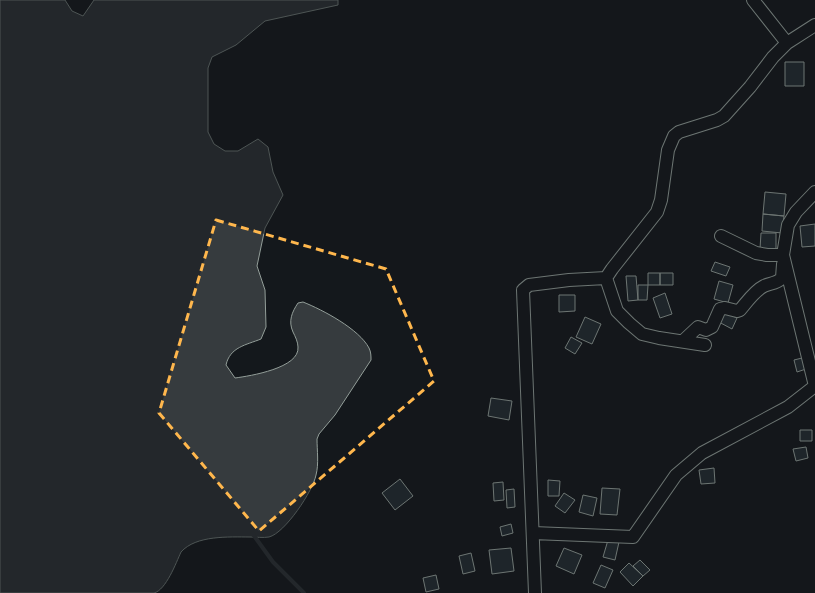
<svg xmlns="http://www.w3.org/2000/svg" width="815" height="593" viewBox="0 0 815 593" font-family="'Source Serif 4',serif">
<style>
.water{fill:#363b3e;stroke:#939e99}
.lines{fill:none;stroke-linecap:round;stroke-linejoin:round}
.stream{stroke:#363b3e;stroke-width:4}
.building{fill:#2c363c;stroke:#d8e6dc}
.minor-casing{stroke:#d8e6dc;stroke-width:14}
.minor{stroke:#14181c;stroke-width:12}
.marked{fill:none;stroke:#ffb74d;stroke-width:3;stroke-dasharray:8 5;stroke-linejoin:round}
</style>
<rect width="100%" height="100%" fill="#14181c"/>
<path class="water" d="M0,0H65L72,11L83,16L94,0H338V5L265,21L236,45L212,57L208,68V132L214,144L225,151H238L258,139L268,147L273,172L283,195L265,228L257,266L265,290L266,327L261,339C246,345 230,347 226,365L235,378C250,376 300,368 298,347C298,342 295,336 293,332C288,321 292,312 298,303L303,302C323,310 359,329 369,348C371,352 371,356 371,360L335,415L319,434L317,439C317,450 319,464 316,475C313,491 285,533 269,537C263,538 256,537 250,537C229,537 196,535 181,552C176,563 166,590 154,593H0Z"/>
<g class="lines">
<path class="stream" d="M252,533L273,562L304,593"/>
</g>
<path class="building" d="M785,62H804V86H785Z
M765,192L786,194L784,216L763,214Z
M763,214L784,216L782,233L762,231Z
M815,224V246L802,247L800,226Z
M761,233H776V249H760Z
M715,262L730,267L726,276L711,271Z
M648,273H660V285H648Z
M660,273H673V285H660Z
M626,276H636L638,300L628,301Z
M719,281L733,285L728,303L714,299Z
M638,285H648L647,300H638Z
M665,293L672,314L660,318L653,298Z
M559,295H575V311L559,312Z
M722,311L737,318L732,329L717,321Z
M585,317L601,324L592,344L576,337Z
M571,337L582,343L575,354L565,348Z
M802,358L806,369L797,372L794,360Z
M491,398L512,401L509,420L488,416Z
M800,430H812V441H800Z
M806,447L808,458L796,461L793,449Z
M714,468L715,483L701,484L699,470Z
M400,479L413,496L395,510L382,493Z
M548,480L560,481L559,496H548Z
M503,482L504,500L494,501L493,483Z
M602,488L620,489L617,515L600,514Z
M514,489L515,507L507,508L506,490Z
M564,493L575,500L565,513L555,506Z
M583,495L597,498L593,516L579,512Z
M511,524L513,533L502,536L500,527Z
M608,540L619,542L615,560L603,557Z
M511,548L514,571L492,574L489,550Z
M564,548L582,555L574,574L556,566Z
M471,553L475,571L463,574L459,556Z
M640,560L650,570L643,576L633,566Z
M629,563L643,576L633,586L620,572Z
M601,565L613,570L605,588L593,583Z
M436,575L439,589L426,592L423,578Z"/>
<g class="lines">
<defs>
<path id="minor" d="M753,0L787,43
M721,236L756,253L767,255H783L788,225L796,212L815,192
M606,278L617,311L629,323L642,334L659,338L705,345
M683,341L698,327L706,330L712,327L720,309L725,308L737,311L740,310C747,302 754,291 764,286C770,283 776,284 782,278L783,264
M533,533L633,537L676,475L702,453L788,407L815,386L783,255
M535,593L523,290L529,285L569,280L606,278L612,269L657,212L661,200L668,150L674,136L679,132L717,120L724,116L750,87L773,57L787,43L815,25"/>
</defs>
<use href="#minor" class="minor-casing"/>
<use href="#minor" class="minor"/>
</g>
<path d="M0 0H815V593H0ZM216,220L386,269L434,381L259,531L159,413Z" fill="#14181c" fill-opacity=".55" fill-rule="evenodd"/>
<path class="marked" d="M216,220L386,269L434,381L259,531L159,413Z"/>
</svg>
